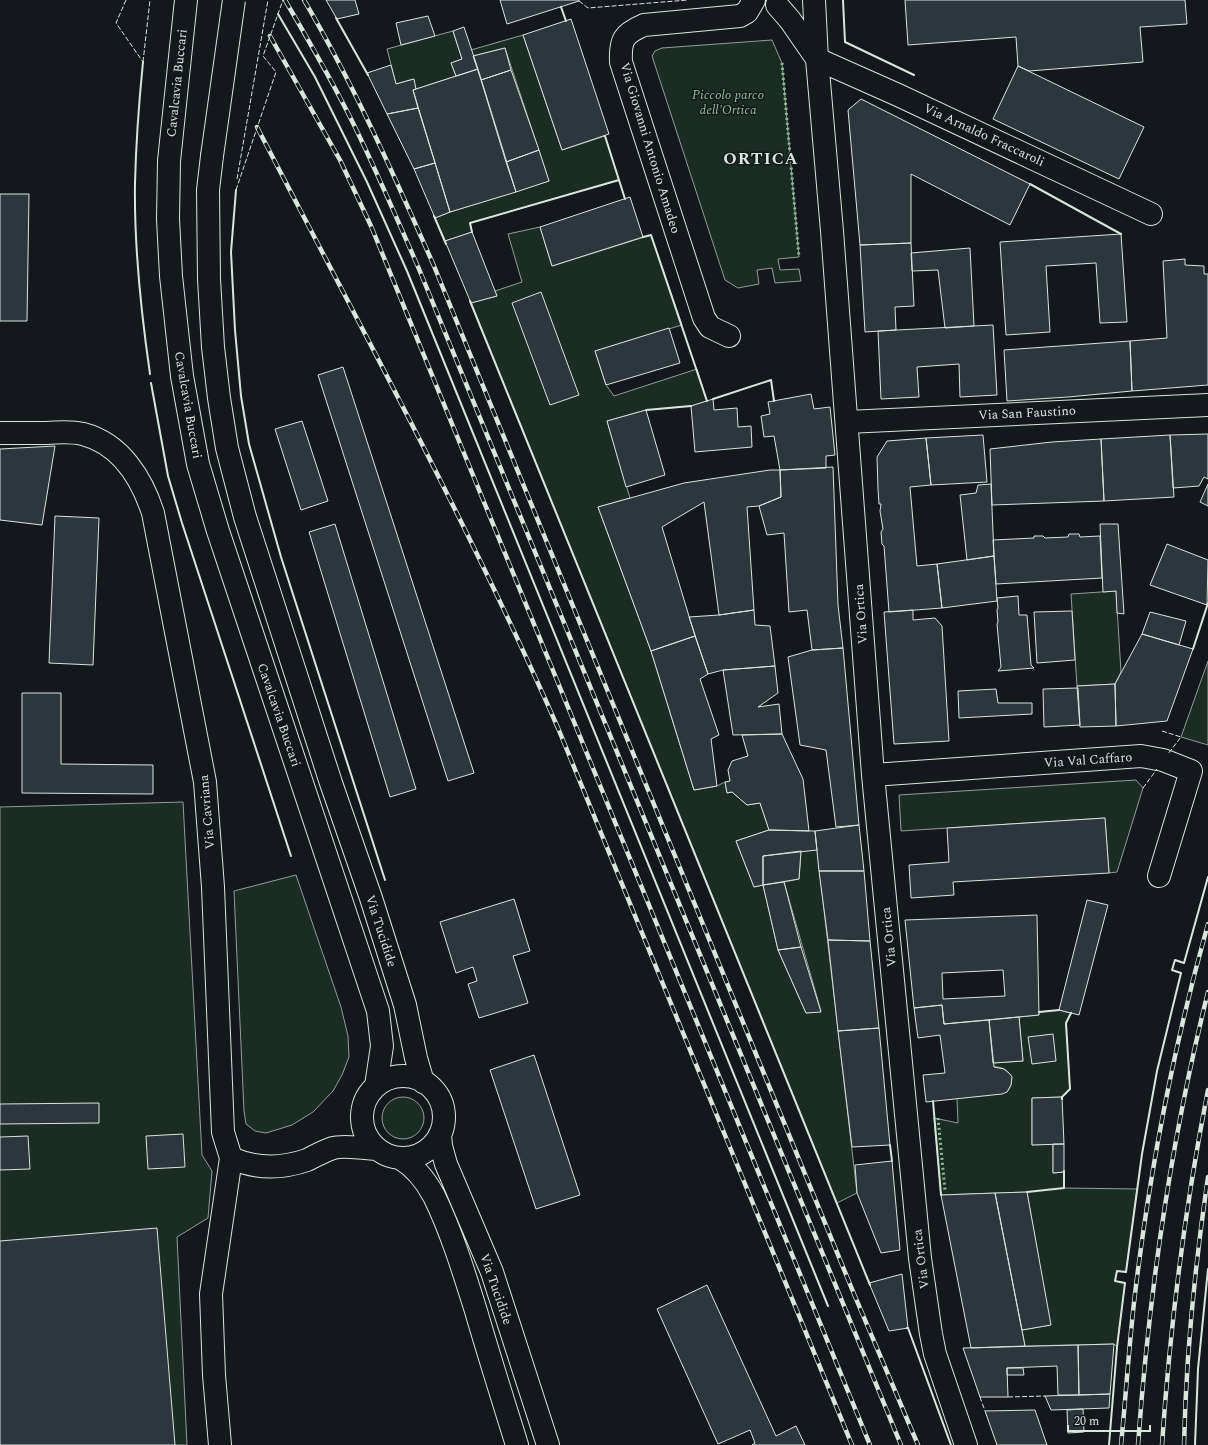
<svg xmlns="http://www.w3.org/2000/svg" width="1208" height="1445" viewBox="0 0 1208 1445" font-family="Spectral,serif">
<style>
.green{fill:#1a2d24;stroke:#939e99}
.building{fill:#2c363c;stroke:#d8e6dc;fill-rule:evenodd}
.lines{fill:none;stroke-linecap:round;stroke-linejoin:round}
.minor-casing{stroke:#d8e6dc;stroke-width:24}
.minor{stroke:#14181c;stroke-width:22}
.rail-casing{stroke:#d8e6dc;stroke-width:4.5}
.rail{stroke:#14181c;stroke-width:3;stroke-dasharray:9;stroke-linecap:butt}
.minor-bridge-casing{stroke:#d8e6dc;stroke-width:24;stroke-linecap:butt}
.minor-bridge{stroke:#14181c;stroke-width:22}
.hedge{stroke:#8ac095;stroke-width:3;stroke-dasharray:2 3;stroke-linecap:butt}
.fence{stroke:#d8e6dc;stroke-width:1;stroke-dasharray:5 2;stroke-linecap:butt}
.wall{stroke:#d8e6dc;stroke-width:2}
.labels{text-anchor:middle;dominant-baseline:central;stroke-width:3;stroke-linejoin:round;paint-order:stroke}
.street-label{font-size:13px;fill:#d8e6dc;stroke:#14181c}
.park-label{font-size:13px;font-style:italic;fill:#8ac095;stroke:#14181c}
.district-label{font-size:17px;font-weight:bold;letter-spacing:1px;fill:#d8e6dc;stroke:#14181c}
</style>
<rect width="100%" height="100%" fill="#14181c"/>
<path class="green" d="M453,31L462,59L451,63L456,76L416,89L413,79L396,84L387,49Z
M523,35L562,150L605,136L619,180L470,223L472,232L445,241L435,218L450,212L549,181L505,48L473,56L471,50Z
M772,40L782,63L799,257L778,259L780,270L799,269L801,281L775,283L772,268L757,270L759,284L738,288L725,280L652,56L655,51L662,48Z
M540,227L552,266L651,235L682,325L595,351L606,385L614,396L697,369L707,401L691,406L646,410L607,421L630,498L598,507L651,651L694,790L717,786L725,782L727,793L732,792L747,805L760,803L769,830L736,841L754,887L763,885L778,950L806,1013L821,1011L784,882L799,879L801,851L817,850L857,1193L837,1203L471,303L497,296L495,291L522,282L508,234Z
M1116,591L1121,672L1115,684L1077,686L1071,594Z
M1208,661V745L1181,737Z
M1136,780L1143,788L1117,872L1109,873L1105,818L901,831L899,795Z
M183,802L202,1155L212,1171L208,1218L177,1237L187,1445H0V807Z
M296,875L341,1007L348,1036L349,1057L342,1075L333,1091L313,1112L292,1125L266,1133L255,1131L246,1124L244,1111L234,891Z
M1059,1010L1071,1013L1066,1024L1070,1089L1062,1097L1032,1098V1145L1053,1144V1173L1064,1172V1188L1137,1189L1126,1272L1117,1271L1115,1281L1125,1283L1117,1347L1114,1344L1025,1346L1022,1330L1050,1325L1027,1192L941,1195L934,1118L958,1123L957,1098L1007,1092C1017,1080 1009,1066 994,1067L993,1063L1023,1061L1019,1017L1039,1015V1012Z
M382 1118a21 21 0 1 1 42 0a21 21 0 1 1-42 0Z"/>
<path class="building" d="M326,0H355L359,14L337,19Z
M500,0H579V1L507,24Z
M905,0H1185L1187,24L1140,27L1143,62L1029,71L1018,66L1016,37L908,45Z
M428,16L435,36L401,45L396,23Z
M571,19L609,134L562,150L523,35Z
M464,27L478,69L456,76L451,63L462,59L453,31Z
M505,48L511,70L481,80L473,56Z
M391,65L396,84L414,79L416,89L413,90L418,108L387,114L367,73Z
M1018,66L1144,127L1119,179L993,119Z
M478,69L516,192L450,212L413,90Z
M511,70L539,150L506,162L481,80Z
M861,99L1030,184L1010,225L911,174V243L860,245L848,110Z
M418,108L435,163L414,169L387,114Z
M539,150L549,181L516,192L506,162Z
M435,163L450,212L435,218L414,169Z
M0,194H29L27,321H0Z
M630,197L643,237L552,266L540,227Z
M472,232L497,296L471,303L445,241Z
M1121,234L1127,322L1100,323L1096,263L1046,266L1050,332L1006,335L1000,242Z
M911,243L914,306L895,307L896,330L865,332L860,245Z
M970,248L974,326L945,328L938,270L912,271L911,253Z
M1185,259V265L1204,266V274H1208V385L1132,391L1130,341L1167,338L1163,261Z
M541,292L579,395L550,405L512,303Z
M993,325L997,395L960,397L959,364L917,367L919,397L881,399L878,331Z
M669,328L680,363L606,385L595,351Z
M1130,341L1132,391L1068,397L1007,401L1004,350Z
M343,367L474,773L448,781L318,375Z
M811,394L814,409L830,407L835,455L826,456V468L780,470L774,436L764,437L761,416L770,414L768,402Z
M713,399L714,410L737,408L738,427L751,426L752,447L695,452L691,406Z
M646,410L665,475L626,487L607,421Z
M302,421L328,501L301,510L275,429Z
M1208,434V479L1204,477L1199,486L1173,488L1170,435Z
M983,435L987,482L931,485L926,438Z
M1170,435L1174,497L1104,501L1101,439Z
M926,438L931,485L910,487L917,566L937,564L942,608L889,612L884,546L882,544L881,532L883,529L880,511L881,504H879L878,489L877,457L887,441Z
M1101,439L1104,501L992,505L990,449L1052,442Z
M55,446L42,525L0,520V449Z
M833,467L838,605L843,648L812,650L807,610L789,612L784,533L767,535L759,506L781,497L780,470Z
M770,470H780L781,497L759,506L747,507L754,610L719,615L704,502L662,527L695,636L651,651L598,507L684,483Z
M991,484L994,556L967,560L960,495L976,493L978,485Z
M1208,484V506L1200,502Z
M55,516L99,518L93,665L49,663Z
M335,524L416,789L390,797L309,532Z
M1100,524H1118L1124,614L1117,613L1116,591L1103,592Z
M1069,534H1079L1080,537L1100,536L1102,578L996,584L993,540L1034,538V536H1043L1045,538L1068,537Z
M1167,544L1208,560L1207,605L1150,585Z
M994,556L997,601L942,608L937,564Z
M1018,596L1019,615H1027L1031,665L1034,668L998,671L1001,667L997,624L998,622L997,610L998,608L997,598Z
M754,610L755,625L770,626L775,666L723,670L708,674L689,617L719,615Z
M913,610V620L935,618L942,626L949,741L894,744L884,612Z
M1072,611L1075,660L1037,663L1034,612Z
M1150,612L1186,621L1179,645L1142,634Z
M1142,634L1193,649L1167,721L1116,726L1115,684Z
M695,636L708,674L700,679L719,735L711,739L717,786L694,790L651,651Z
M843,648L859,825L836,827L826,750L800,745L788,657L812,650Z
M775,666L778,693L758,707L779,704L782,734L733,735L723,670Z
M1115,684L1116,726L1080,727L1077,686Z
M1078,688L1080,725L1044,727L1043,689Z
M996,689L998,703H1032V714L959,718L958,691Z
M22,693H61V764L153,765V794L22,793Z
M782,734L803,779L809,831L769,830L760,803L747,805L732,792L727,793L725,782L730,781L728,770L732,761L748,756L742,735Z
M1105,818L1109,873L953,882L954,895L911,898L909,865L949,862L947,828Z
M859,825L864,871H819L815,831Z
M769,830L815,831L817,850L763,856V885L754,887L736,841Z
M801,851L799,879L763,885V856Z
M819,871H864L870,941L828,940Z
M784,882L801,947L778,950L763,885Z
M514,899L530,951L513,956L528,1003L479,1018L468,984L477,981L473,967L456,973L440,922Z
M1087,900L1108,905L1079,1015L1059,1010Z
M1037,915L1039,1015L944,1024L942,1005L914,1008L905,920ZM1003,970L1005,996L943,999L942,973Z
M828,940L870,941L879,1028L838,1031Z
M801,947L821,1012L806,1013L778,950Z
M942,1005L944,1024L989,1020L994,1067L1004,1069L1010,1074L1012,1077L1011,1085L1007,1092L1002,1094L926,1102L923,1075L945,1073L940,1035L918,1038L914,1008Z
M1019,1017L1023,1061L993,1063L989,1020Z
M879,1028L890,1145L852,1147L838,1031Z
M1053,1034L1056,1061L1032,1064L1028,1037Z
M534,1055L580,1195L536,1209L490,1070Z
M1062,1097L1064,1144L1032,1145V1098Z
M99,1103V1123L0,1124V1104Z
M183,1134L185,1167L148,1169L146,1136Z
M28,1136L30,1169L0,1170V1137Z
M1053,1144H1064V1172L1053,1173Z
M892,1161L900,1250L881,1253L857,1193L855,1165Z
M1027,1192L1051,1325L1022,1330L995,1193Z
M995,1193L1025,1346L971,1348L941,1195Z
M157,1228L175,1445H0V1241Z
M902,1274L908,1328L889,1331L869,1283Z
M707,1285L776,1436L796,1426L805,1445H752L755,1443L750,1430L718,1444L657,1309Z
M1114,1344L1110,1394L1079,1395L1078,1345Z
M1078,1345L1079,1395H1058L1057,1366L1007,1368L1008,1397H980L963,1348Z
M1007,1368H1023L1024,1375H1007Z
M1110,1394L1109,1408L1051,1410L1045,1396Z
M1083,1409L1084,1432L1068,1433L1067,1410Z
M1035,1410L1047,1445H997L985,1411Z"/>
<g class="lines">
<defs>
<path id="minor" d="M186,0L169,161L168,219L171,276L182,376L198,464L218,531L378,1011L382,1046L376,1086
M814,0L817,59L832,231L873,775L920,1258L931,1334L935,1354L966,1445
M777,5L790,20L817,59
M817,59L898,95L1151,214
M212,156L208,190L209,279L213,347L219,398L227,448L245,517L268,588L331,783L371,898L405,1005L416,1058L423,1082
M729,336L710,327L704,318L621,62C620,40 623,34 644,25L740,16L747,12L754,0
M847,422L1208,405
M0,433C15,433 31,433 46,433C58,432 71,431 83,434C121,444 142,479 153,513L205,782L213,887L223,1132L231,1158L211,1294L214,1375L220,1445
M873,775L1141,756L1163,760L1191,771L1159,876
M362 1117a41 41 0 1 1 82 0a41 41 0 1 1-82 0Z
M440,1134L441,1146L446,1164L492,1272L548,1445
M231,1158C256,1169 281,1169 307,1160C315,1156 324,1151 333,1148C342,1145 365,1148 376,1149
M400,1158C415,1167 426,1181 434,1196C452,1233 464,1273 476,1311C489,1356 503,1400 517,1445"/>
</defs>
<use href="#minor" class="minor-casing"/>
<use href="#minor" class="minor"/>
<defs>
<path id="rail" d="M285,0C309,41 333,82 354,125C377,172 398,221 419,269L901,1445
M304,0C354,85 394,175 434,266L854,1294L918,1445
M270,36L340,160L371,226L870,1445
M257,127C360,326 468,523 558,728L852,1445
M1121,1445C1126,1395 1129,1344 1135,1294C1150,1169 1174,1045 1208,924
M1138,1445C1149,1292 1171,1140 1208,992
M1162,1445C1170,1326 1185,1207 1208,1090
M1184,1445C1186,1355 1195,1265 1208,1177"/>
</defs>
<use href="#rail" class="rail-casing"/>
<use href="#rail" class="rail"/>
<defs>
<path id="minor-bridge" d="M212,156L234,0"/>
</defs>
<use href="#minor-bridge" class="minor-bridge-casing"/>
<use href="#minor-bridge" class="minor-bridge"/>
<path class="hedge" d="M782,63L799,257
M938,1118L945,1190"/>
<path class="fence" d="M126,0L116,23L143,62
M579,1L588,8L688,0
M143,62L150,0
M237,179L268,0
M236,190L276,72L263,56L283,0
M1162,731L1181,737L1168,754
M1143,788L1157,769
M980,1397L985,1411
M1008,1397L1045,1396"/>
<path class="wall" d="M843,0L845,42L914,75
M561,7L566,21
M278,14L315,77L367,182L407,271L828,1306
M336,18L368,75
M143,62C139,102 136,142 135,183C134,246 141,312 150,374
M605,136L625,199
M1030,184L1121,234
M236,190L231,252L235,330L241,396L249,444L281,557L385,880
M434,216L446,244
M472,232L470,223L619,180
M643,237L651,235L707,401
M470,301L870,1285
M151,383L168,476L182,523L291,856
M713,399L771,380L774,401
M646,410L691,406
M1193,649L1208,603
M1039,1012L1059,1010
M1062,1099V1097L1070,1089L1066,1023L1071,1013
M933,1101L941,1195
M890,1145L892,1161
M1027,1192L1064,1188V1171
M907,1328H908L951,1445
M1109,1445L1117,1347L1125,1283L1115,1281L1117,1271L1126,1272L1142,1154L1157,1071L1181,973L1172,970L1175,960L1184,963L1208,877
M1195,1445L1198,1369L1208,1269"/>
</g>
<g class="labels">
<g class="street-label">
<text transform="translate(177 83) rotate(-84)">Cavalcavia Buccari</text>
<text transform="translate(984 135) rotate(25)">Via Arnaldo Fraccaroli</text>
<text transform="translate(650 148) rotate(73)">Via Giovanni Antonio Amadeo</text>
<text transform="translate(188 405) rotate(80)">Cavalcavia Buccari</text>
<text transform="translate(1027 413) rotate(-3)">Via San Faustino</text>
<text transform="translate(861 614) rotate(-94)">Via Ortica</text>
<text transform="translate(279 715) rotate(71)">Cavalcavia Buccari</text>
<text transform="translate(1088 760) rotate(-4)">Via Val Caffaro</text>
<text transform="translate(207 812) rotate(-95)">Via Cavriana</text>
<text transform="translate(381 931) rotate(72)">Via Tucidide</text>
<text transform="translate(889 937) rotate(-96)">Via Ortica</text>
<text transform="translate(921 1259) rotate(-97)">Via Ortica</text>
<text transform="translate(496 1289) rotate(71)">Via Tucidide</text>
</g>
<g class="park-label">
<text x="728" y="95">Piccolo parco<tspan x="728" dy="15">dell'Ortica</tspan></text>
</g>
<g class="district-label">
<text x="761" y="159">ORTICA</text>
</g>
</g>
<path d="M1068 1425v6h82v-6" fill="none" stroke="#d8e6dc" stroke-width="2"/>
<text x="1074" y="1425" font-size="12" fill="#d8e6dc" stroke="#14181c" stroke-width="3" paint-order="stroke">20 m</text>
</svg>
